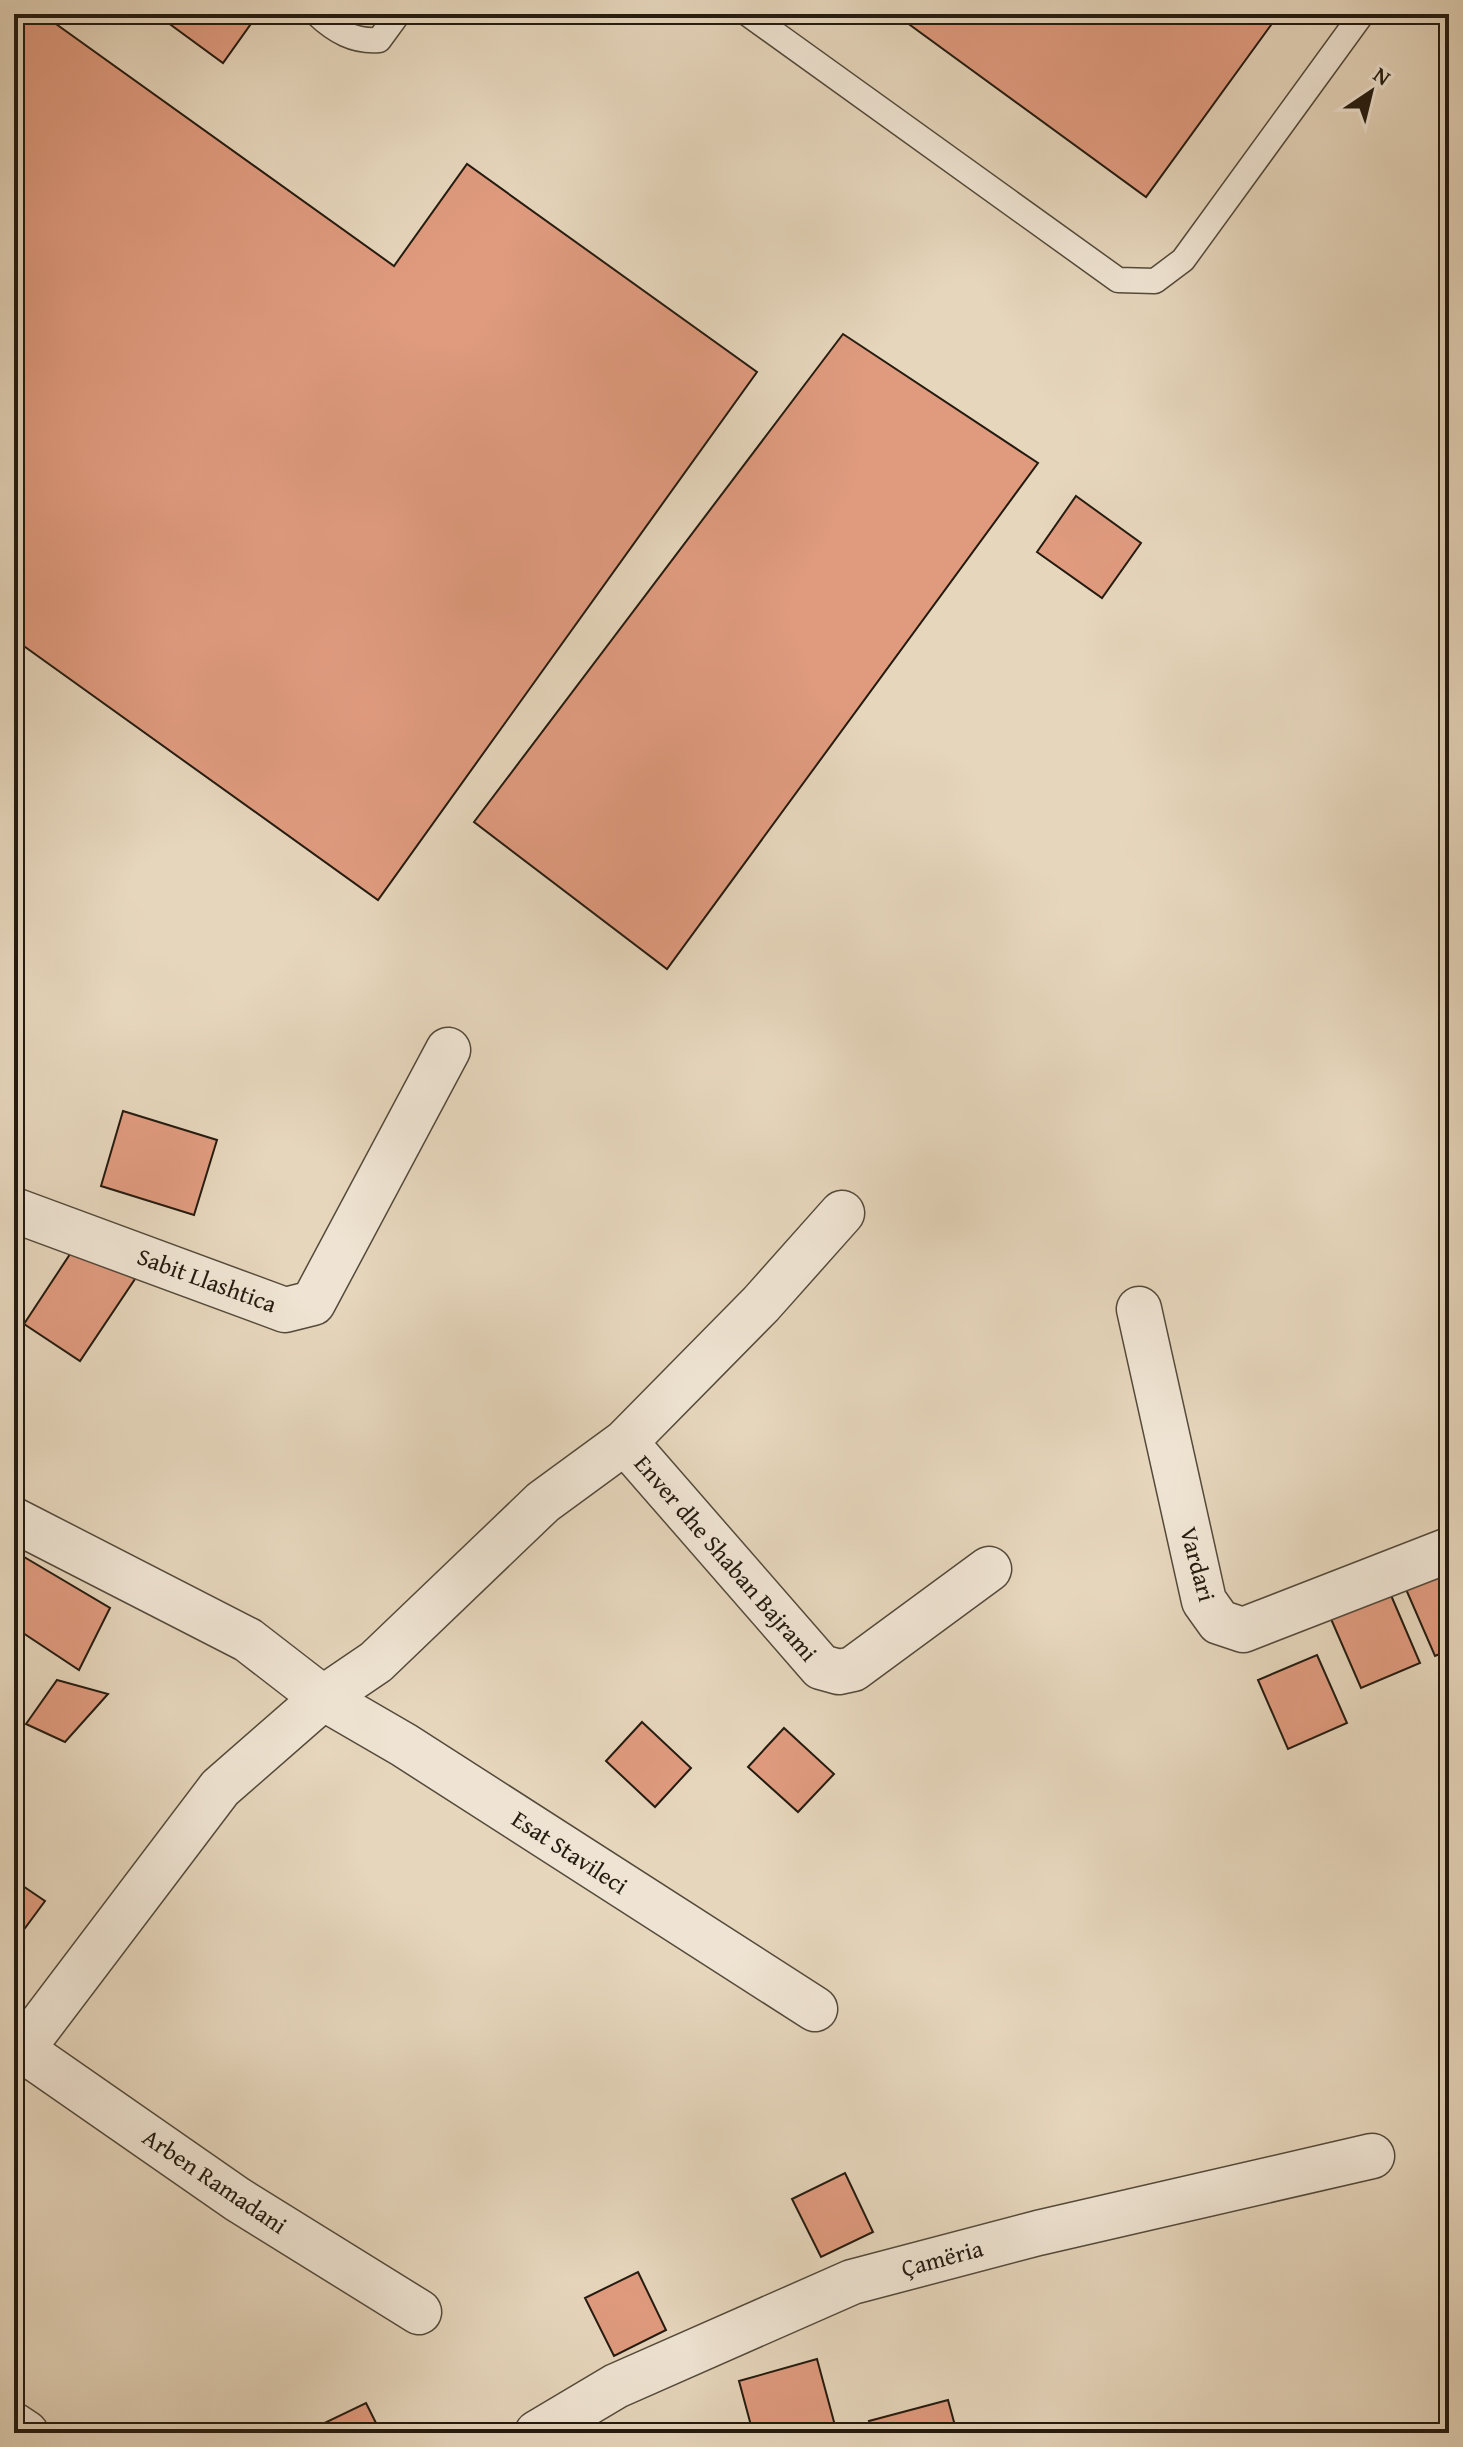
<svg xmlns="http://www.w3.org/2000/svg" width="1463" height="2447" viewBox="0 0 1463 2447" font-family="'Gentium Book Plus',serif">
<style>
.building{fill:#e09b7f;stroke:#241b10;stroke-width:2}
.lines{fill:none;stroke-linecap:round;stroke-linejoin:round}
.lane-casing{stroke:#544a3b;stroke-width:27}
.street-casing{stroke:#544a3b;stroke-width:47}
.lane{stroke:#efe4d3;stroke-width:24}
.street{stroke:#efe4d3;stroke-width:44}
.labels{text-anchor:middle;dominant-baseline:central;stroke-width:6;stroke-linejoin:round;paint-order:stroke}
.street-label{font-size:24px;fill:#241b10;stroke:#efe4d3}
</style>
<rect width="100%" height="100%" fill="#e6d6bc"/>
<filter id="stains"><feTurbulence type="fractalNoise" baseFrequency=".0025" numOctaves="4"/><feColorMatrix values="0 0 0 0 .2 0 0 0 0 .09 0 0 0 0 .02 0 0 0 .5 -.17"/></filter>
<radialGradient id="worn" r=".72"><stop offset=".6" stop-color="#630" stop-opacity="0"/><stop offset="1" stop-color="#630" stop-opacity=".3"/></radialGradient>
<path class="building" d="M14,14H42L394,266L467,164L757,372L378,900L14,639Z
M156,14H258L223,63Z
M895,14H1279L1146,197Z
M843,334L1038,463L667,969L474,822Z
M1076,496L1141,543L1102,598L1037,552Z
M123,1111L217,1140L194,1215L101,1186Z
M78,1242L135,1279L80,1361L24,1324Z
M14,1551L110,1608L79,1670L14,1627Z
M1449,1568V1650L1435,1656L1405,1587Z
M1390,1593L1420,1663L1361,1688L1331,1619Z
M1317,1655L1347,1723L1288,1749L1258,1680Z
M57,1680L108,1694L65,1742L26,1724Z
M642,1722L691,1768L655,1807L606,1761Z
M784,1728L834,1774L798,1812L748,1767Z
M14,1880L45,1901L14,1943Z
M845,2173L873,2232L821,2257L792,2199Z
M638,2272L666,2330L614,2356L585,2298Z
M817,2359L837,2433H753L739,2381Z
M948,2400L957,2433H873L869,2421Z
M366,2403L381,2433H316L314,2428Z"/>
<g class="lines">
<defs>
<path id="lane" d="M317,14C335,31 354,42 379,40L398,14
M748,14L1118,280L1155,281L1183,260L1362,14"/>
<path id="street" d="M14,1210L285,1310L313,1303L448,1050
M1139,1309L1204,1601L1219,1622L1243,1630L1449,1550
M625,1442L821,1667L839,1672L853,1669L989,1569
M14,1520L248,1640L323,1698L404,1745L815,2009
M14,2044L237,2199L419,2312
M14,2060L220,1788L323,1698L376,1662L543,1502L625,1442L761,1304L842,1213
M14,2425L26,2433
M537,2433L616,2386L852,2282L1038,2233L1372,2156"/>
</defs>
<use href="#lane" class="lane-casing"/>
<use href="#street" class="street-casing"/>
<use href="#lane" class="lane"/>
<use href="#street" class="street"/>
</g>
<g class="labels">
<g class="street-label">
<text transform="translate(207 1280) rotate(20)">Sabit Llashtica</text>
<text transform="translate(726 1558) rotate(49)">Enver dhe Shaban Bajrami</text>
<text transform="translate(1198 1564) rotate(75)">Vardari</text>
<text transform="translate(570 1852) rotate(33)">Esat Stavileci</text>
<text transform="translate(215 2181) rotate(34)">Arben Ramadani</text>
<text transform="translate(942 2258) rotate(-15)">Çamëria</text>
</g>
</g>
<rect width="1463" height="2447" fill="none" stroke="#e6d6bc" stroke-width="48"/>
<rect x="16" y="16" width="1431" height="2415" fill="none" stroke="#241b10" stroke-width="4"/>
<rect x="24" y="24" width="1415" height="2399" fill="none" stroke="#241b10" stroke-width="2"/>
<g transform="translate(1371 92) rotate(35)" stroke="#efe4d3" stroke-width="6" paint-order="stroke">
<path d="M0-6L14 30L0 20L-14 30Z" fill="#241b10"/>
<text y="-12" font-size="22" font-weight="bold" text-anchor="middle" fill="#241b10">N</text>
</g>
<rect width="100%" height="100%" filter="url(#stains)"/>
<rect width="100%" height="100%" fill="url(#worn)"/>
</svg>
